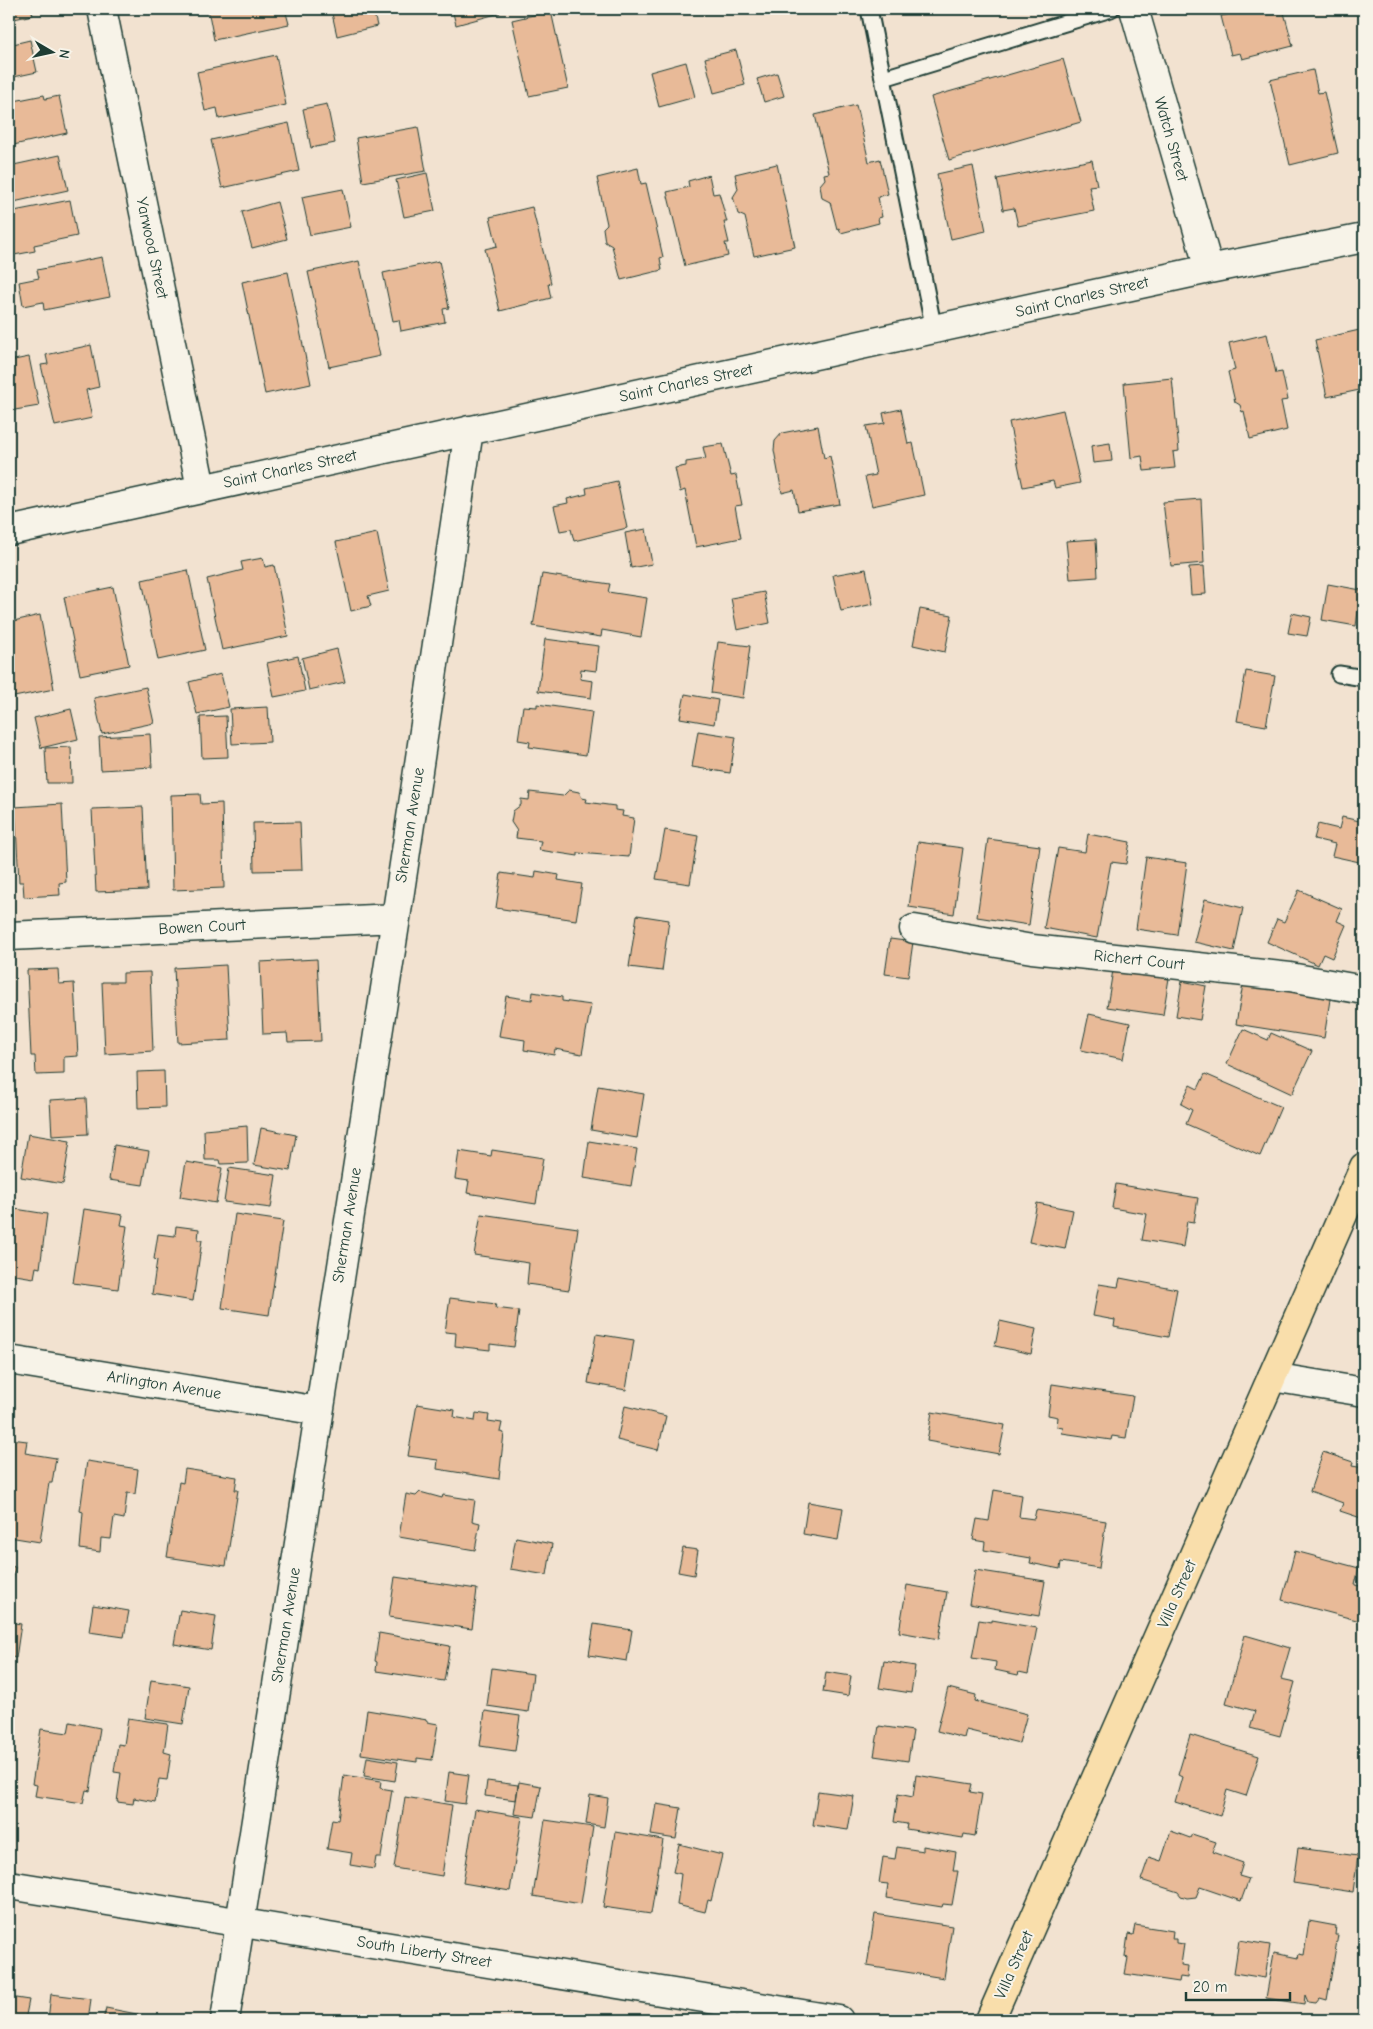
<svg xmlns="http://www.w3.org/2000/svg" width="1373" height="2029" viewBox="0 0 1373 2029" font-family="'Comic Neue',sans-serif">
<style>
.building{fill:#e8ba98;stroke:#1f3d34}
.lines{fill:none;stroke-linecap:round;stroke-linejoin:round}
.lane-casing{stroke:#1f3d34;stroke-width:19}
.street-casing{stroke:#1f3d34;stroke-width:31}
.secondary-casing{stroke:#1f3d34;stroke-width:31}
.primary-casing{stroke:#1f3d34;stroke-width:31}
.lane{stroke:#f7f3e8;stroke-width:15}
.street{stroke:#f7f3e8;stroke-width:28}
.secondary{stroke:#f7f3e8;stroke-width:28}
.primary{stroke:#f9deab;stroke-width:28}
.labels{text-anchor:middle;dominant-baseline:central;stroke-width:4;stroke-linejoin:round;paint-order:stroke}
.street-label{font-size:16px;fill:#1f3d34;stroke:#f7f3e8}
</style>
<rect width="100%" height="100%" fill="#f2e2d0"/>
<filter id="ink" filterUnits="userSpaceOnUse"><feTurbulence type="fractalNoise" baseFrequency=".02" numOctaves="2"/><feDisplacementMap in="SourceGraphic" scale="10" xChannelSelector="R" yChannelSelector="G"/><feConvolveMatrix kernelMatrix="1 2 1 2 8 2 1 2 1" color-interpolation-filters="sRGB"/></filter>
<g filter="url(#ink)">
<path class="building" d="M9,9H31L33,15L9,20Z
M208,9H285L289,24L214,40Z
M331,9H373L377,26L337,36Z
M452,9H499L500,13L456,25Z
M1236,9H1283L1293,46L1242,59L1240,53L1231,55L1221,16L1231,14L1230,10Z
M551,11L568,88L529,96L512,20Z
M30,40L37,72L9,78V45Z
M736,50L745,85L714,93L705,58Z
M276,55L286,105L219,119L217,108L205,111L197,72Z
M1063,59L1081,122L949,160L931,97Z
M686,62L695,97L659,107L650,72Z
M1313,70L1318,93L1324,92L1338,153L1290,165L1270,80Z
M777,73L784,96L764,102L757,79Z
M44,95L45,99L59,96L67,133L9,146V102Z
M327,104L335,143L311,148L303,109Z
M856,105L869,162L880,159L888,194L878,197L882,217L878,218L879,223L841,233L839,228L837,229L830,202L822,198L820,185L825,179L824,174L829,173L815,115Z
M289,123L299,171L222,188L211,140Z
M418,127L426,171L363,182L356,138Z
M60,155L68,190L9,203V166Z
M1092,160L1097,185L1089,186L1094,211L1018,226L1014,208L1003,210L997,179Z
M777,164L795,247L754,256L745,217L738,214L733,197L738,189L735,174Z
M973,166L986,231L951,239L937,174Z
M638,168L641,184L646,183L663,257L660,258L662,270L621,280L612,246L605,242L603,228L607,224L597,178Z
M427,173L435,211L404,217L396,180Z
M709,175L713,194L719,193L727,222H724L729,243H725L728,256L685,266L667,192L689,187L688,181Z
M343,189L351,227L310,235L302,197Z
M70,200L77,236L34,245L35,251L9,256V212Z
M277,202L287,239L252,248L242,212Z
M532,207L551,283L548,284L551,298L500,311L485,249L497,246L490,217Z
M102,257L110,297L44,310L43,302L23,306L19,282L39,278L37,270Z
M359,261L380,356L329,367L308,272Z
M439,261L449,308L443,309L445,322L401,331L399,320L393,321L383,273Z
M288,272L311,384L265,394L242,282Z
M1364,329V389L1327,397L1315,340Z
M1267,334L1276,373L1282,372L1288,400L1281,401L1287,430L1250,439L1244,411L1242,412L1240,405L1235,402L1228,372L1235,370L1229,343Z
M91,345L99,387L86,390L92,418L55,426L41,365L48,364L46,355Z
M29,357L39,406L9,411V361Z
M1172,378L1179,451L1173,452L1175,468L1144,471L1142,456L1131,458L1124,383Z
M901,409L908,444L913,443L924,495L872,506L865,477L876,475L866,426L885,423L883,413Z
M1063,410L1080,483L1055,488L1053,481L1023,487L1009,422Z
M818,426L824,458L830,456L840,504L798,511L794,490L782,493L774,450L775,441L782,433Z
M1110,443L1112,461L1093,463L1091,446Z
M723,444L731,476L736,475L742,505L735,506L741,538L696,547L685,490L680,492L675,468L686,466V462L706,459L703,447Z
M617,481L627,528L574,541L571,529L560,531L554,506L568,503L567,499L587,494L586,488Z
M1201,499L1204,563L1171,566L1163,502Z
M646,529L652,564L631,568L625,533Z
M377,533L389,591L368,596L371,606L351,611L336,542Z
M1096,539L1098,577L1070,579L1066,541Z
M263,558L265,567L274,565L288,636L222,650L207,579L243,570L241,562Z
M1204,566L1206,594L1191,595L1189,567Z
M866,569L873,604L841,611L833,575Z
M188,570L205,650L158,660L142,580Z
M542,574L610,584L608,592L647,598L641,637L602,630L601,637L533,626Z
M1328,584L1361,590L1356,626L1322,620Z
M113,587L129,665L80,675L64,597Z
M764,592L770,623L737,630L731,598Z
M920,609L952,615L945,652L913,645Z
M1292,613L1311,617L1307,636L1288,633Z
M40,615L54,689L9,698V622Z
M545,639L599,646L596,671L581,669L580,679L593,681L591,698L538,691Z
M718,642L750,646L743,698L711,693Z
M337,649L345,682L309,690L302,658Z
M298,656L305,691L274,697L267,663Z
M1246,671L1275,676L1266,726L1237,721Z
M221,674L229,707L197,714L189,682Z
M146,687L154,723L102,734L94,698Z
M685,694L718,700L714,724L680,718Z
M537,704L592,712L586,755L529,747L530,742L518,740L523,706L537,707Z
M268,707L270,742L232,744L230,709Z
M71,709L78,739L41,748L34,718Z
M226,716L228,757L202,758L200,717Z
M698,731L736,737L730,773L692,767Z
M150,734L152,767L101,770L99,737Z
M71,747L72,783H47L45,748Z
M569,790L579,792L582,798L587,799L586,802L615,806V810L623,811L622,816L634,818L629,857L578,853V856L539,850L541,841L516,838L517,831L511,822L513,811L521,805V799L529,800L530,792L563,796Z
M200,794L201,804L222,803L224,888L173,890L171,795Z
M62,804L66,882L59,883L60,895L24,897L23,882H19L15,807Z
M143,807L147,890L96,892L92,809Z
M1342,817L1364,822V863L1332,856L1335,844L1314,839L1318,824L1339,829Z
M300,822L302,870L254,871L253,823Z
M665,830L698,836L690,884L656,879Z
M1088,834L1130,842L1126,864L1111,862L1097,938L1044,928L1058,848L1085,852Z
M988,839L1040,846L1029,925L977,917Z
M918,842L963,848L954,914L909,907Z
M1146,857L1187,863L1177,935L1136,929Z
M536,871L559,875L558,880L582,884L576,920L496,908L501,873L535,878Z
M1299,890L1342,909L1337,921L1346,925L1332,958L1323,954L1318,965L1267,942L1277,919L1284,922Z
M1205,899L1243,908L1234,951L1194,942Z
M637,915L669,920L662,971L629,967Z
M890,939L913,942L908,977L885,974Z
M317,959L321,1041L288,1042L287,1033L263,1034L260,962Z
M226,965L230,1040L178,1043L174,968Z
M58,969L59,984L74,983L78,1056L64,1057V1074L36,1075L35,1056H31L27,970Z
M1113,970L1169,978L1163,1015L1107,1007Z
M150,972L153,1051L105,1054L102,982H123V973Z
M1182,981L1206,986L1200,1020L1176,1016Z
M1243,984L1295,992L1296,987L1331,993L1324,1038L1236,1024Z
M533,992L562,997V1001L591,1005L582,1054L555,1049L554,1055L524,1050L525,1040L499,1036L506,996L532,1000Z
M1089,1014L1130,1023L1123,1059L1081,1050Z
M1243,1029L1268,1040L1271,1033L1312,1051L1292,1094L1227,1064Z
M164,1071L165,1107L138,1108L137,1072Z
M1205,1074L1281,1107L1260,1156L1186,1124L1192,1110L1181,1104L1190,1085L1198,1089Z
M598,1086L644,1094L637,1138L591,1130Z
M86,1098L88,1134L52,1136L50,1100Z
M247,1126L248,1163L221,1164L220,1160H205L204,1130Z
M261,1128L296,1135L290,1171L254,1165Z
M28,1134L70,1141L63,1184L21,1177Z
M589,1141L637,1149L631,1186L584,1178Z
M114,1145L149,1151L143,1185L109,1180Z
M492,1150L543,1158L536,1204L467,1193L469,1181L455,1179L459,1151L491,1156Z
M186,1162L222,1168L216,1203L180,1197Z
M229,1168L276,1175L271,1208L224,1202Z
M1116,1184L1198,1198L1194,1222L1187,1221L1183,1247L1142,1240L1147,1214L1112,1208Z
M1037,1203L1073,1210L1065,1249L1029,1242Z
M9,1208L47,1214L40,1268L36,1267L34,1278L9,1274Z
M84,1209L123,1215L121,1225L127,1226L118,1289L73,1283Z
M235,1214L283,1221L269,1315L222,1308Z
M481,1214L578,1228L569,1290L527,1284L529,1263L474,1255Z
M176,1226L199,1229L198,1240H202L193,1301L152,1294L157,1260L154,1259L158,1234L175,1236Z
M1120,1278L1177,1289L1168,1337L1114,1327L1115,1320L1093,1316L1099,1284L1118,1287Z
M450,1298L496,1304L495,1308L519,1311L514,1347L490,1344V1350L455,1346L456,1333L445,1332Z
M1000,1321L1036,1329L1031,1354L995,1346Z
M596,1334L634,1340L626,1390L588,1383Z
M1052,1384L1133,1396L1126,1438L1112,1436L1111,1440L1062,1433L1063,1428L1057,1427L1058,1417L1048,1415Z
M417,1404L455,1410L454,1417L475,1421L476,1413L489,1415L488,1421L502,1423L500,1432L504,1433L499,1479L437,1469L438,1460L408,1456Z
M625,1406L666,1416L658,1450L617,1440Z
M932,1412L1005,1425L999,1454L927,1441Z
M11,1439L27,1441L25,1453L56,1458L52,1483H49L40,1542L9,1537Z
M1323,1452L1353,1462L1352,1466L1364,1468V1519L1340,1511L1343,1503L1310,1491Z
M87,1461L138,1469L135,1494L127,1493L124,1519L114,1517L111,1539L101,1538L100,1552L80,1549L83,1512L80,1511Z
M185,1469L237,1477L235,1490H238L226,1566L167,1557L179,1482L183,1483Z
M994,1490L1022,1495L1019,1517L1034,1519L1036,1510L1106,1521L1099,1568L1061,1562L1060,1569L1030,1563L1031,1558L984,1550L985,1542L973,1540L977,1519L989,1521Z
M420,1492L442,1498L443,1495L475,1500L472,1521L480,1523L475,1550L399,1537L406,1494L416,1496Z
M808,1502L843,1508L838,1540L803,1534Z
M516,1537L552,1544L547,1575L510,1569Z
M683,1548L698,1550L694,1575L678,1572Z
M1295,1551L1359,1568L1355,1585L1364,1587V1622L1282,1600Z
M9,1566L15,1567L9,1599Z
M975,1570L1045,1581L1039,1616L969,1604Z
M395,1577L477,1589L472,1629L389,1617Z
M907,1585L947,1592L939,1639L899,1632Z
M93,1605L129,1611L124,1637L89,1632Z
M180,1610L216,1616L211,1650L174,1644Z
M979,1620L992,1622V1620L1037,1628L1028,1674L1019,1672L1018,1675L995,1670L996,1662L972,1658Z
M9,1622L21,1624L16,1658L9,1656Z
M594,1624L632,1630L627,1661L589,1655Z
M379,1633L450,1646L444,1681L376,1671L377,1662L375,1661Z
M1245,1635L1290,1648L1281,1679L1295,1682L1280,1736L1250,1728L1255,1711L1226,1703Z
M884,1661L915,1666L911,1693L879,1688Z
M492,1668L533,1674L528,1712L487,1706Z
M826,1672L851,1676L848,1696L823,1692Z
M151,1680L189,1686L183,1724L145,1718Z
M948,1688L976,1695L975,1701L1027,1714L1019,1743L966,1730L964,1738L937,1731Z
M367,1710L427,1720V1722L438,1724L432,1760L417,1758V1762L361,1754Z
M485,1711L520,1716L515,1751L480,1746Z
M128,1718L168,1724L164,1752L171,1754L167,1780L159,1779L155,1802L134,1798L133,1804L117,1802L121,1773L114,1772L118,1744L124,1745Z
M70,1722L100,1728L90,1791L86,1790L83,1803L35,1796L37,1785L32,1784L41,1729L68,1733Z
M879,1726L913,1731L908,1761L874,1756Z
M1190,1735L1259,1756L1246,1796L1227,1790L1220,1816L1175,1802L1182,1777L1178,1775Z
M367,1757L398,1762L395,1781L364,1776Z
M449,1772L469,1775L465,1804L445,1801Z
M344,1775L381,1781L380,1788L392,1790L381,1857H376L374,1869L350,1865L352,1853L327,1849L332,1819L338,1820Z
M916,1775L972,1784L970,1792L982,1794L975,1836L964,1834L963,1838L906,1829L907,1824L894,1822L898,1794L913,1797Z
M487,1781L518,1785L516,1800L485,1796Z
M519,1782L541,1786L535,1817L514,1814Z
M818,1791L854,1796L848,1830L813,1825Z
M590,1795L608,1798L604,1827L586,1824Z
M405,1797L452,1805L442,1876L394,1868Z
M656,1804L681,1808L676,1839L651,1835Z
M475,1809L522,1817L510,1891L463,1883Z
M545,1820L593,1827L581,1904L533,1896Z
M1171,1831L1190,1838L1192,1834L1216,1842L1212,1852L1243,1863L1239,1876L1249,1879L1241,1901L1200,1887L1196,1897L1187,1898L1181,1896L1178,1892L1141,1880L1149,1857L1161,1861Z
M615,1832L663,1840L651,1914L603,1907Z
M679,1844L722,1855L711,1901L708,1900L705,1912L677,1905L681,1874L673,1872Z
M923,1846L956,1852L953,1871H958L952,1905L943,1904L942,1907L886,1898L888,1884L879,1883L883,1857L895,1859L897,1847L923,1851Z
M1298,1848L1358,1856L1353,1892L1293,1883Z
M875,1914L952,1926L944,1978L867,1966Z
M1309,1921L1336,1926L1335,1935H1338L1327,2000L1320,1998L1316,2003L1308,2002L1305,1995L1304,2004L1266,1998L1274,1953L1298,1958L1299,1954L1304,1955Z
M1135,1925L1173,1931L1172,1939H1176V1943L1184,1944L1181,1965L1188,1966L1187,1978L1180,1977L1179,1982L1125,1974L1128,1958L1125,1957L1128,1934L1133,1935Z
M1239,1940L1270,1945L1265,1978L1234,1973Z
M51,1994L91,1999L88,2020H48Z
M9,1997L29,2000L25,2020H9Z
M106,2008L152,2017L151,2020H103Z"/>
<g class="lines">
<defs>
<path id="lane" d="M869,9L934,330
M884,78L1111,9
M1339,674L1364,678"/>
<path id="street" d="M102,9L201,488
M1134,9L1209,269
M9,531L1209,269L1364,238
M914,929L1032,949L1290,977L1364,990
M9,936L396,918
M9,1360L319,1411
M1272,1377L1364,1392
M225,2020L396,918L469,430"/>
<path id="secondary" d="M9,1885L839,2020"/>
<path id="primary" d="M990,2020L1364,1167"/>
</defs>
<use href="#lane" class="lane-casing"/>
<use href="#street" class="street-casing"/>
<use href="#secondary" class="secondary-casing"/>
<use href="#primary" class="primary-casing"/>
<use href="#lane" class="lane"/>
<use href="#street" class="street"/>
<use href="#secondary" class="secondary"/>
<use href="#primary" class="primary"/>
</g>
</g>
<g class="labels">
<g class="street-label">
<text transform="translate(1171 139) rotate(74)">Watch Street</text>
<text transform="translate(152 248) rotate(78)">Yarwood Street</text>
<text transform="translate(1082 297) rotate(-13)">Saint Charles Street</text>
<text transform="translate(686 383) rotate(-12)">Saint Charles Street</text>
<text transform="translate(290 469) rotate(-12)">Saint Charles Street</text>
<text transform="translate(410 825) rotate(-81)">Sherman Avenue</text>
<text transform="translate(202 927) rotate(-3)">Bowen Court</text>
<text transform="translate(1139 960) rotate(6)">Richert Court</text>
<text transform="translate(347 1225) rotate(-81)">Sherman Avenue</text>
<text transform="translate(164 1385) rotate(9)">Arlington Avenue</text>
<text transform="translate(1177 1594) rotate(-66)">Villa Street</text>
<text transform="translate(286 1625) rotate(-81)">Sherman Avenue</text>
<text transform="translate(424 1952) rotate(9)">South Liberty Street</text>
<text transform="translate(1014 1965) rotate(-66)">Villa Street</text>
</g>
</g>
<rect width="1373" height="2029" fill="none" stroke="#f7f3e8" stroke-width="30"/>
<rect x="15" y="15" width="1343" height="1999" fill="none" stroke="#1f3d34" stroke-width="2" filter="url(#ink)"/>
<g transform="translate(52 52) rotate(99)" stroke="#f7f3e8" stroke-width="4" paint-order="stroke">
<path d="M0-4L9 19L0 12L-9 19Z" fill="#1f3d34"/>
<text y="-8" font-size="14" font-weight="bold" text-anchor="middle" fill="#1f3d34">N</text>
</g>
<path d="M1186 1992v8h104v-8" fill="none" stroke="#1f3d34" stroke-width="2.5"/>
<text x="1193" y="1992" font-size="15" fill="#1f3d34" stroke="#f7f3e8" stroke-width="4" paint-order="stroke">20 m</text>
</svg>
